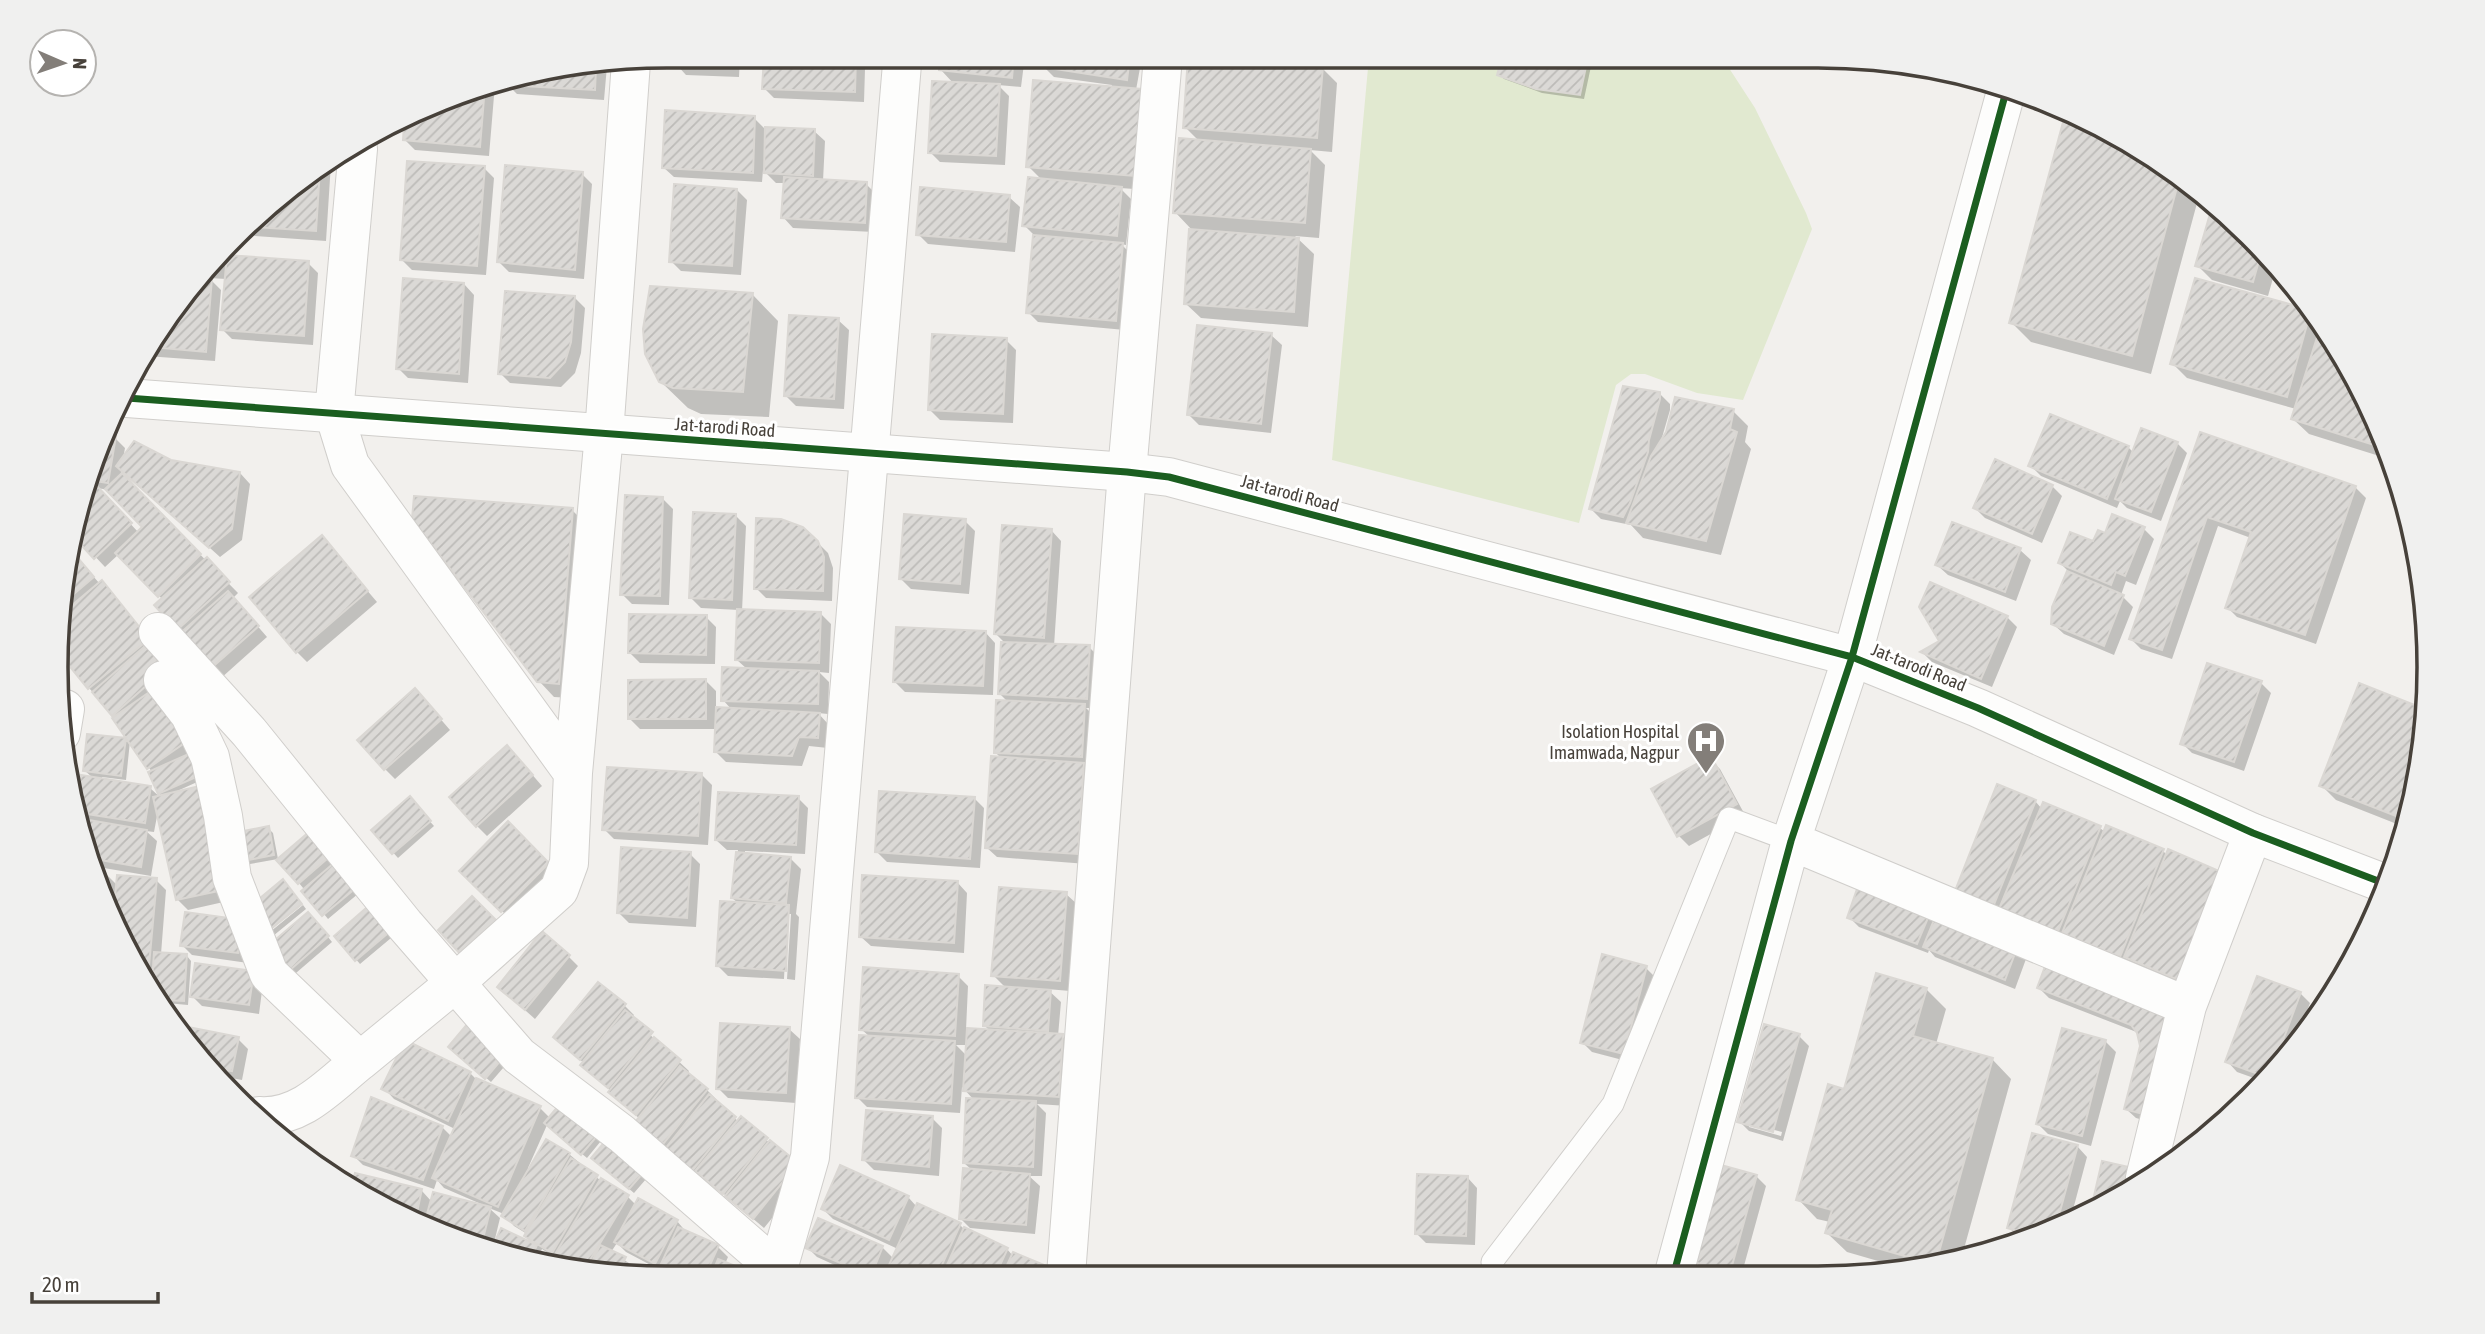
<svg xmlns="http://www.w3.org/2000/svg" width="2485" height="1334" viewBox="0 0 2485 1334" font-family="'Asap Condensed',sans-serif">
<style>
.green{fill:#e1e9d0}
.shadow{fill:#0003;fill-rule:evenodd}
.building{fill:url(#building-hatch);stroke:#dad7d3;stroke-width:2}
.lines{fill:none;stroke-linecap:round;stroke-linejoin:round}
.service-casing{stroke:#d0cecb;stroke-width:23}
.minor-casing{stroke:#d0cecb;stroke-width:40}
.tertiary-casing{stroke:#d0cecb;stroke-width:40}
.service{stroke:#fdfdfc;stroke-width:21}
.minor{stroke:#fdfdfc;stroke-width:38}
.tertiary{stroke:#fdfdfc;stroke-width:38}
.cycleway-casing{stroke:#fff;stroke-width:11}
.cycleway{stroke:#1b5e20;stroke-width:7}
.labels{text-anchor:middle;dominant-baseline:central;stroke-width:6;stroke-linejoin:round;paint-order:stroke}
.street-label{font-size:18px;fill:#47413a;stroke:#fff}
.poi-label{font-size:18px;fill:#47413a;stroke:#fff;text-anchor:end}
.rim{fill:none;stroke:#47413a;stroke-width:3.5}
</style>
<defs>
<pattern id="building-hatch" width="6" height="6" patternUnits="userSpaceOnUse" patternTransform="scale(1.75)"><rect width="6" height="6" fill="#dbd9d6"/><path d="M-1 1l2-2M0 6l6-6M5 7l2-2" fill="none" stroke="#bdbbb8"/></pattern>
</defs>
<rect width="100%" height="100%" fill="#f2f0ed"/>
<path class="green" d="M1369,57H1695L1727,65L1755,108L1806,213L1812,229L1743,400L1697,393L1645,374H1631L1616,385L1579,523L1332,460Z"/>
<path class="shadow" d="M676,56H740L739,77L686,75L676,64Z
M765,56H847L846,58L855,59L865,69L864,102L774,98L764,88Z
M942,56H1025L1021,87L998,85L1009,96L1005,165L940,162L930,152L954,84L941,70Z
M1045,56L1142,57L1136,90L1149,190L1120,188L1131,199L1126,245L1121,244L1132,255L1125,330L1038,322L1028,312L1035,236L1024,225L1042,180L1028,166L1111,88L1112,85L1054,77L1044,67Z
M1503,57H1593L1584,99L1542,93L1504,79L1499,74Z
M607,66L604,100L517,94L507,84Z
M1322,68L1337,83L1332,152L1310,150L1325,165L1319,238L1295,236L1314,254L1308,327L1201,318L1185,303L1193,231L1175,212L1199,141L1185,127Z
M495,84L489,156L415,150L405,140L406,123L470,89Z
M2067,111L2089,119L2190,183L2200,192L2151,374L2031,342L2011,322Z
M754,118L765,129L814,131L825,141L823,181L866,184L876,194L874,232L793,228L783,217L785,183H776L763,170L762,182L674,177L663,167Z
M331,163L326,241L255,236L249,231L295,183Z
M484,168L494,178L486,275L412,270L402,260Z
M582,174L592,184L584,279L509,272L499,262Z
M737,190L747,200L741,275L681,271L671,261Z
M1009,197L1020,207L1015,252L928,244L918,234Z
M2214,205L2277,264L2268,296L2212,280L2197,265Z
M229,253L228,257L308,263L318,273L313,345L232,339L222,329L226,279L209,278L221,290L215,361L146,356L159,328Z
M464,284L474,295L468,383L408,378L398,368Z
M752,294L778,321L769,417L701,414L688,408L660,381Z
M574,297L585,308L581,353L575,373L561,387L510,383L500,373Z
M2310,312L2347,362L2392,460L2309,434L2293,419L2296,409L2187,378L2172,363Z
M838,320L849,330L844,409L796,406L786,396Z
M1271,335L1282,345L1271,433L1199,425L1189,415Z
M1006,340L1016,350L1013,423L940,420L930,410Z
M1659,393L1670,404V410L1661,441L1667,433L1733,411L1748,426L1745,442L1751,449L1721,555L1643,538L1631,525L1601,519L1591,509Z
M2201,434L2356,488L2366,498L2316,644L2237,617L2227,607L2251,538L2218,526L2172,659L2141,649L2131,639Z
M110,437L115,438L125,448L123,459L170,462L240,473L250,484L242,540L220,557L122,469L121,474L238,593L233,598L267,637L220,679L180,635L163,600L119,554L105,567L73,533L77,509L82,498L93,488L87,487ZM97,488L109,490L144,527L139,533Z
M2177,443L2187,453L2161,521L2127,508L2120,501L2117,508L2041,476L2031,466L2128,447L2134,453Z
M2052,486L2062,496L2042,543L1985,518L1975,508Z
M663,499L673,509L669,605L632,604L622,594Z
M572,510L587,525L573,698L554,697L539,681Z
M736,516L746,526L742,611L821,614L831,624L829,673L819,672L829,682L828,714L818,713L829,725L828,748L809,746L802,766L726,762L716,752L717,729H640L630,719L706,681L716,691V709L732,710L723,700L747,669L737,660L739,610L701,608L691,598Z
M965,521L975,531L969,594L911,589L901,579Z
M1953,524L2020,550L2031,560L2016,601L1948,575L1937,565Z
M2144,529L2154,539L2136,585L2126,581L2121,595L2133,607L2114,655L2064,634L2053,624L2054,608L2068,571L2060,563L2106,535Z
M1051,530L1061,541L1054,646L1089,647L1099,657L1097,708H1086L1094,716L1087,864L997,857L986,847L1002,759L995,752L1009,703L1000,694L1006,644L996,634Z
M817,542L828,553L833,568L832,601L766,598L756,588Z
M71,547L78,559L158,650L206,778L175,792L237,899L188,910L178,900L158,811L154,832L146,831L157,841L151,876L98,867L84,821L87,822L82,816L78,803L93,778L84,770L88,736L130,741L116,718L89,688L57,627ZM130,741L152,772L150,773L162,799L150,788L102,780V777L126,780Z
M331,548L377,602L307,662L297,652Z
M706,617L716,627L715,664L640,663L630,653Z
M2007,617L2017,627L1992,687L1932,662L1923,653Z
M985,632L995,643L993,695L905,692L895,682Z
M2261,683L2271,693L2244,771L2192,753L2182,743Z
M2360,686L2427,712L2407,828L2336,800L2321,785Z
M425,701L450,730L395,779L385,769Z
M517,757L542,786L487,836L477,826Z
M1710,759L1720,769L1745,815L1689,846L1679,836Z
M702,775L712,785L708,845L614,839L604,829Z
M798,798L808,808L805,854L745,851V854L790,858L801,869L796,914L799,917L795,980L787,979L791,914H787L784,979L728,976L718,966L738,903L732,898L738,850H727L716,840Z
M974,798L984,808L980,868L887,862L877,852Z
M410,799L434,826L398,858L373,830Z
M2035,801L2042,809L2044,804L2100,828L2105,832L2163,851L2167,855L2193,990L1967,901Z
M508,824L558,874L512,921L462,871Z
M268,828L273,833L278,859L244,865Z
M315,828L365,888L328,919L299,883Z
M690,854L700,864L696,927L629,923L619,913Z
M100,873L106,874L117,885L156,880L166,890L161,954L187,956L191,961L188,1005L166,1003L153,985L154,975L146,974L119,937Z
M957,882L967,893L964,953L871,946L860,936Z
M1859,888L2026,959L2015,989L1935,957L1929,950L1928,953L1859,927L1849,917Z
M1066,894L1077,904L1070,991L1047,989L1061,1002L1058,1036H1062L1072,1046L1068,1106L1037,1104L1046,1113L1042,1176H1029L1040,1186L1035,1234L970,1228L960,1218L973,1171L964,1163L974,1100L962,1087L960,1113L867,1107L857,1097L870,1037L861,1029L958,976L968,986L966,1030L991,1032L984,1025L1007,989L993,975ZM956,1045H968L967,1056Z
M303,905L306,909L273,936L270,932Z
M313,918L332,942L296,973L271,946Z
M243,921L248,963L192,955L182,945Z
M397,933L360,964L336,936Z
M568,956L578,966L535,1019L499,987Z
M196,965L263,983L259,1014L202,1006L192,996Z
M1646,968L1656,978L1634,1063L1592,1052L1582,1042Z
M2039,988L2159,1008L2161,1125L2136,1118L2125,1108L2142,1046L2139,1033L2049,998Z
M1926,989L1946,1009L1936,1044L1992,1059L2011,1079L1962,1256L1909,1270L1847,1252L1827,1233L1830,1222L1817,1219L1798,1199L1845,1091Z
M2300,993L2310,1003L2295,1043L2278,1070L2265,1082L2237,1072L2227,1061Z
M624,1005L634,1015L632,1018L689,1071L687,1074L707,1090L717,1100L716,1102L739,1122L741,1118L807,1175L764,1228L705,1178L702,1181L648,1132L640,1119L620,1102L610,1092L611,1091L593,1075L584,1063L565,1047Z
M184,1028L238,1039L248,1049L242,1080L226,1077L237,1088L235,1099Z
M789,1029L800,1039L796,1103L728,1098L718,1088Z
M1799,1036L1809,1046L1783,1141L1749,1131L1739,1121ZM1749,1123L1782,1132L1781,1136L1749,1127Z
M2106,1042L2116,1052L2091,1146L2048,1134L2038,1124Z
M455,1051L510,1060L491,1082Z
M470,1073L477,1080L540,1108L550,1118L605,1136L587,1158L547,1125L528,1168L531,1169L569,1154L601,1181L628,1197L636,1205L638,1201L677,1221L687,1233L718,1247L728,1257L725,1264L755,1276L657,1277L660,1270L626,1252L617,1243L611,1252L629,1263L623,1276L569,1267L542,1249L536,1262L509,1257L396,1215L422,1191L432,1202L481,1206V1204L444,1188L437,1180L434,1189L363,1165L353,1155L442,1127L452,1137L455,1129L394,1099L384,1088ZM489,1208L504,1214L514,1226L527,1234L536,1246L494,1243L500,1218Z
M932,1118L942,1128L939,1176L874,1170L864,1160Z
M2077,1146L2087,1157L2070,1221L2051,1232L2024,1239L2020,1238L2009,1228Z
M598,1163L653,1171L634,1193Z
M1756,1176L1766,1186L1742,1273L1706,1272L1696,1262Z
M1467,1177L1477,1188L1475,1245L1426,1243L1416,1233Z
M908,1197L917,1207L960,1225L965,1230L1007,1249L1013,1256L1048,1269L1054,1275L859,1276L817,1257L807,1247H882L894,1259L898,1249L833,1219L823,1209Z"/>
<path class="building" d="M675,56H730V68L674,65Z
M764,56L856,57L855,92L762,89Z
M940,56H1014L1012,78L939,70Z
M1043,56L1130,57L1127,80L1042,67Z
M1188,57L1323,66L1317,138L1183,128Z
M1502,57H1588L1580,95L1536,89L1497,75Z
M596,68L595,90L505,85L506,83Z
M1033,80L1142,89L1135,176L1026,167Z
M932,81L1000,84L996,156L928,153Z
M485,86L480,147L403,140L404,124L470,89Z
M665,110L755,116L753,173L662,168Z
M2066,111L2089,119L2180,176L2132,356L2009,323Z
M765,127L815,129L813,176L764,173Z
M1179,138L1311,149L1305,223L1173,213Z
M407,161L485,166L477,266L400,260Z
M505,165L583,172L575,270L497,262Z
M320,169L316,231L253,227L295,183Z
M784,177L867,182L865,223L781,218Z
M1028,177L1122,187L1117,236L1022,226Z
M674,184L737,189L732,266L669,262Z
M920,187L1010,195L1006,242L916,235Z
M2213,203L2262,250L2253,282L2195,266Z
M1189,229L1299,238L1294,312L1184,304Z
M1033,235L1123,243L1116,321L1026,313Z
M227,255L309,261L304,336L220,330Z
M205,278H212L206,352L150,347L159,328Z
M403,278L464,283L459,374L396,369Z
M2195,278L2311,310L2287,397L2170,364Z
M650,286L753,293L743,392L673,388L659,382L645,354L643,329Z
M505,291L575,296L571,342L565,362L550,378L498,374Z
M789,315L839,318L834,399L784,396Z
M1197,325L1272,333L1261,424L1187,415Z
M2321,325L2347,362L2385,446L2384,448L2291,419Z
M932,334L1007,338L1003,414L928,410Z
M1623,386L1660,392V399L1649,440L1648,452L1630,503L1623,517L1589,509Z
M1675,397L1734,409L1730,429L1737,432L1706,541L1626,523L1651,456L1666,432Z
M2050,414L2129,446L2107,499L2028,466Z
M2141,428L2178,442L2151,512L2115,499Z
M2200,432L2356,486L2305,635L2225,608L2251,532L2207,517L2162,650L2129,639Z
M110,435L116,436L108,483L90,480Z
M134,441L171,460L240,472L232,529L209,548L116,466Z
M1995,459L2053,485L2032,534L1973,508Z
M122,473L201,554L158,597L115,553L142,527L105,489Z
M95,484L132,523L94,559L72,535L77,509L84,493Z
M625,495L663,497L660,596L620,595Z
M414,496L573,508L559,684L537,682L412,519Z
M693,512L736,514L732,600L689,598Z
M904,514L966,519L960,584L899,579Z
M2112,514L2145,527L2125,576L2116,572L2111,585L2058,563L2070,532L2093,541L2098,530L2105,533Z
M756,518L781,519L803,527L818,541L824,557L823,591L754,589Z
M1952,522L2021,548L2005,592L1935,565Z
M1002,525L1052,529L1044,638L994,634Z
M322,535L368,591L296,653L249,597Z
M72,551L94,577L61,605L70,553Z
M207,557L230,582L177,630L154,605Z
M2067,571L2124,595L2104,646L2051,624L2052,607Z
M102,580L149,639L88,689L58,652L57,627L59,616Z
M1930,582L2008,616L1981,679L1920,652L1939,641L1919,607Z
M228,591L259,626L209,670L178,635Z
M737,609L821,612L819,663L735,660Z
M629,614L707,615L706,655L628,653Z
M896,627L986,631L983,686L893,682Z
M151,641L171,664L112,716L92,692Z
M1001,642L1090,645L1087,699L998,694Z
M2207,663L2262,681L2234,762L2180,744Z
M722,667L819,671L818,704L721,701Z
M706,679V719H628V680Z
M2359,683L2427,710L2409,821L2319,786Z
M415,688L442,719L384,770L357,740Z
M154,689L189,740L147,769L112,718Z
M996,700L1085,704L1082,757L994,753Z
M716,707L820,713L818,738L799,737L792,756L714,752Z
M87,734L126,738L121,776L83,771Z
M507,745L533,775L476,827L449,797Z
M193,752L203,774L158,794L148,772Z
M991,756L1084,763L1078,854L985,848Z
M1711,756L1737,804L1677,837L1651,789Z
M607,767L702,773L698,836L602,830Z
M81,775L151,786L145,823L81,813L77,799Z
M1997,784L2036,800L1993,907L1955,891Z
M204,785L228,889L176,900L153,797Z
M879,791L975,797L970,859L875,852Z
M718,792L799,796L796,845L715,840Z
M410,796L431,821L392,854L371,830Z
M2043,802L2101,826L2057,934L1999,909Z
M83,819L147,830L141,867L95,859Z
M508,821L549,863L501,912L459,871Z
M2106,825L2164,849L2120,957L2062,933Z
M269,826L274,855L238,862L233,833Z
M316,826L336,851L298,884L276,860Z
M621,847L691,852L687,918L617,913Z
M2168,849L2226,874L2183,982L2124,957Z
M736,852L791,857L786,903L731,898Z
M340,858L362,883L322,916L301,891Z
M117,875L157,878L149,966L139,965L119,937L113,918Z
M862,875L958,881L954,943L859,937Z
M283,879L302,904L267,932L248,908Z
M1858,886L1930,913L1917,944L1847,918Z
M999,887L1067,892L1060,981L991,976Z
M472,896L498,922L463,957L438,930Z
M720,901L789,905L786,971L716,966Z
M373,902L394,928L355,961L334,936Z
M185,912L244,920L238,953L180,946Z
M308,912L329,936L290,970L269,945Z
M1936,915L2017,948L2005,980L1923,947Z
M542,931L570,955L525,1010L497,987Z
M154,952L187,954L184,1001L164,1000L152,983Z
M1602,954L1647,966L1624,1054L1580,1043Z
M2047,961L2167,1015L2151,1116L2124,1109L2140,1046L2137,1033L2131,1025L2037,988Z
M195,963L254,971L249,1005L190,997Z
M863,967L959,974L955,1036L859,1030Z
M1876,973L1927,988L1913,1036L1993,1058L1936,1263L1932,1264L1825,1233L1832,1210L1796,1200L1828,1084L1844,1089Z
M2257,976L2301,992L2269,1078L2225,1062Z
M598,982L626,1004L580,1060L553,1037Z
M985,985L1051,990L1048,1031L983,1026Z
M625,1010L653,1032L608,1088L580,1065Z
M469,1022L506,1054L485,1079L448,1047Z
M720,1023L790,1027L786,1093L716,1089Z
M1764,1024L1800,1034L1773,1132L1737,1122Z
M183,1026L239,1037L232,1071L212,1068Z
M967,1028L1063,1034L1059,1097L963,1091Z
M2062,1028L2106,1040L2082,1136L2036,1124Z
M859,1035L955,1041L951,1104L855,1098Z
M654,1037L681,1060L636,1115L608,1092Z
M405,1040L471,1072L448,1121L381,1089Z
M680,1066L708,1089L663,1144L635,1122Z
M476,1078L541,1106L498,1207L432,1178Z
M709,1094L736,1117L691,1172L664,1150Z
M371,1097L443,1126L423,1180L351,1156Z
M565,1098L602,1130L581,1155L544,1123Z
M966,1098L1036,1101L1033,1167L963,1163Z
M866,1110L933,1116L929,1167L862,1160Z
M741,1116L768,1138L723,1194L695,1171Z
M612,1133L650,1165L629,1189L591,1158Z
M2032,1133L2078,1145L2055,1230L2035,1236L2007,1228Z
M546,1139L570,1153L525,1231L501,1216Z
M770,1140L798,1163L753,1219L725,1196Z
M571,1158L598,1175L552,1253L524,1236Z
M2102,1161L2133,1168L2129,1187L2091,1209Z
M840,1165L909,1196L889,1240L821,1209Z
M1721,1165L1757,1175L1730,1273L1694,1262Z
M963,1168L1030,1174L1026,1225L959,1219Z
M355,1173L422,1189L415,1222L396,1215L352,1183Z
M1417,1174L1468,1176L1466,1236L1415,1234Z
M601,1178L629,1195L584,1270L573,1268L554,1256Z
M433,1192L491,1207L481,1247L424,1225Z
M638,1198L678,1220L655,1264L614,1242Z
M917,1203L961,1223L937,1276H884Z
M818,1218L883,1246L871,1276L805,1248Z
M678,1227L719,1245L705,1276L655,1277Z
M964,1227L1008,1248L995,1276H942Z
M501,1228L537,1245L530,1261L509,1257L491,1250Z
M600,1245L626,1257L617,1275L588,1270Z
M1013,1252L1049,1267L1045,1275L1002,1276Z
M718,1259L760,1276H711Z"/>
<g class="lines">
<defs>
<path id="service" d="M1492,1262L1613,1104L1729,818L1791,841"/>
<path id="minor" d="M358,149L334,413L350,465L573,773L604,434L631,62
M158,632L249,732L405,925L519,1056L622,1134L777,1269
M163,680L190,715L210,757L223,816L232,878L269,974L360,1061L455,983L559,890L569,863L573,773
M61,733L65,709
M1791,841L2187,1006
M259,1116C301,1119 330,1085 360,1061
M2145,1178L2187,1006L2253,833
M1674,1273L1791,841L1852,657
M1066,1275L1127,472L1163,57
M776,1276L810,1157L902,64"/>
<path id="tertiary" d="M127,398L1127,472L1169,477L1852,657L1978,708L2253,833L2386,884
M1852,657L2007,88"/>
</defs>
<use href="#service" class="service-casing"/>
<use href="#minor" class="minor-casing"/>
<use href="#tertiary" class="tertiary-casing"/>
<use href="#service" class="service"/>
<use href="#minor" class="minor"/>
<use href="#tertiary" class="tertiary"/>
<defs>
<path id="cycleway" d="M127,398L1127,472L1169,477L1852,657L1978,708L2253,833L2386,884
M1674,1273L1791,841L1852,657L2007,88"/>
</defs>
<use href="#cycleway" class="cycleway-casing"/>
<use href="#cycleway" class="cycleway"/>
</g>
<defs>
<symbol id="hospital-pin" viewBox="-11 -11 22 30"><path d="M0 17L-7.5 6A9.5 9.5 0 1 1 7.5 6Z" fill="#837e79" stroke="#fff"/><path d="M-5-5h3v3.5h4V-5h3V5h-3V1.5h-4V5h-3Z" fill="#fff"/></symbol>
</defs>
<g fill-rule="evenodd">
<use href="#hospital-pin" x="1684" y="719" width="44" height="60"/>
</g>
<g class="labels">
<g class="street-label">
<text transform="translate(725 427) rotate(4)">Jat-tarodi Road</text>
<text transform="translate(1290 493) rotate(15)">Jat-tarodi Road</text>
<text transform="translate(1919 667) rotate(22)">Jat-tarodi Road</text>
</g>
<g class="poi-label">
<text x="1679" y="731">Isolation Hospital<tspan x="1679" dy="21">Imamwada, Nagpur</tspan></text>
</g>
</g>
<path d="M0 0H2485V1334H0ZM667 68H1818A599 599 0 0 1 2417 667V667A599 599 0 0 1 1818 1266H667A599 599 0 0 1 68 667V667A599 599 0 0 1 667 68Z" fill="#f0f0ef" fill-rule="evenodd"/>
<path class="rim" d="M667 68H1818A599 599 0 0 1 2417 667V667A599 599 0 0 1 1818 1266H667A599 599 0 0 1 68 667V667A599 599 0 0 1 667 68Z"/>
<g transform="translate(63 63) rotate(92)"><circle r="33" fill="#ffffff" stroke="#b5b3b0" stroke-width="2"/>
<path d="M0-5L12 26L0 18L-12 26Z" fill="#837e79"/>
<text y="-10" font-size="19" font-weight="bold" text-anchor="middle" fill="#47413a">N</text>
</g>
<path d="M32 1292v10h126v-10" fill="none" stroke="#47413a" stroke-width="3.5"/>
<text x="42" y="1292" font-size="21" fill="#47413a" stroke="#ffffff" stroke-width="5" paint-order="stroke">20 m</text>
</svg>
